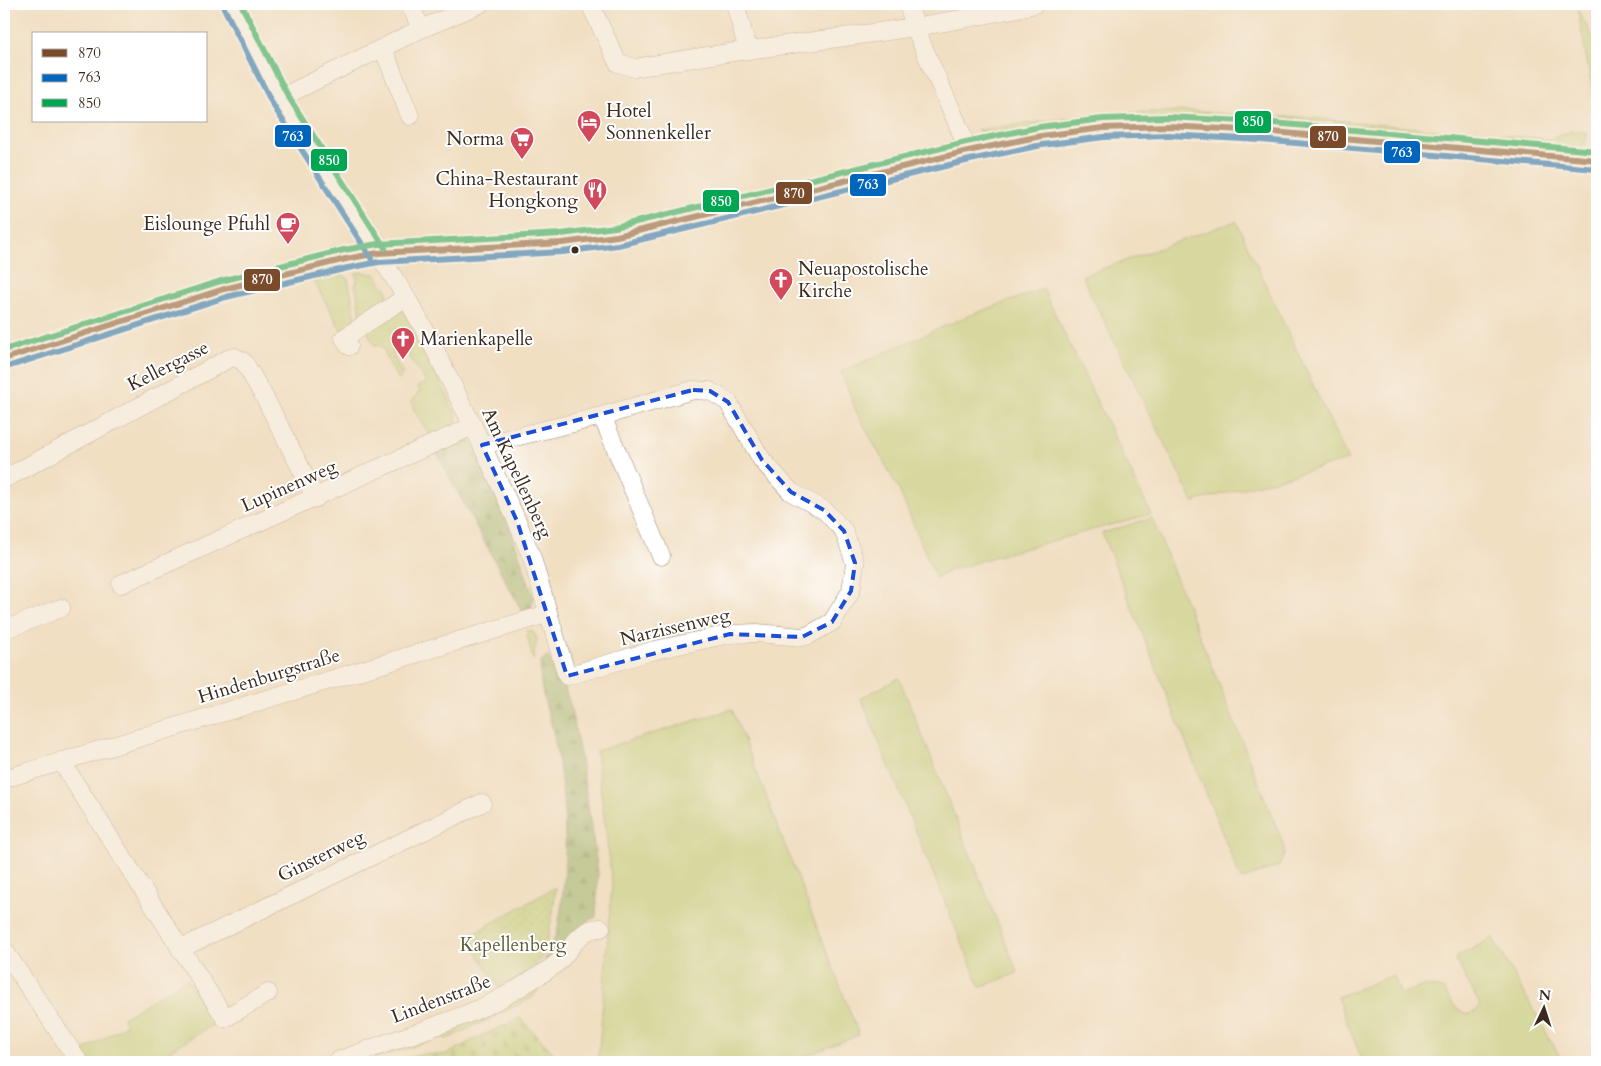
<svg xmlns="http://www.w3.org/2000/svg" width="1601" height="1066" viewBox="0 0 1601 1066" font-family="Cardo,serif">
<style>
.grass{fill:#b9d074;stroke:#7a7d49}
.forest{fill:url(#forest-firs);stroke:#666e42}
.cemetery{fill:url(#cemetery-stones);stroke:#7a7d49}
.park{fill:url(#park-dots);stroke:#7a7d49}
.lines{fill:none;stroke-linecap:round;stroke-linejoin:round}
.minor-casing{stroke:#968470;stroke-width:19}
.major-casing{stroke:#968470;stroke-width:23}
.minor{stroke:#fff;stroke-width:18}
.major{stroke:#fff;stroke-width:21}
.bus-1-casing{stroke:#fff;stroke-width:10}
.bus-2-casing{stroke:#fff;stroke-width:10}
.bus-3-casing{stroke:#fff;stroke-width:10}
.bus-1{stroke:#7a4b2a;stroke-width:6}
.bus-2{stroke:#0065bd;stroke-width:6}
.bus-3{stroke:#00a651;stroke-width:6}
.marked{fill:none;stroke:#1d4ed8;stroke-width:4;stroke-dasharray:10 6;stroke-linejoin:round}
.bus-dot{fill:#3b2a1e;stroke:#fff;stroke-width:2}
.labels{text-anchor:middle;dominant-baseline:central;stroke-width:4;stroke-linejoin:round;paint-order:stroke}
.poi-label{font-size:19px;fill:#3b2a1e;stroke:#fff;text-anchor:start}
.street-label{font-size:19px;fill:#3b2a1e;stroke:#fff}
.park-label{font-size:19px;fill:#615c38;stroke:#fff}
.line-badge{stroke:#fff;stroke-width:2}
.badge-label{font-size:14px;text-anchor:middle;font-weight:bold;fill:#fff}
</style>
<defs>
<pattern id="forest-firs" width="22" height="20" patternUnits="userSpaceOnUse" patternTransform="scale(1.25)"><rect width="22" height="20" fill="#92b266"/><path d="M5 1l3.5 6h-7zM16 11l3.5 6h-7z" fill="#789153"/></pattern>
<pattern id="cemetery-stones" width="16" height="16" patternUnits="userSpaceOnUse" patternTransform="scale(1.25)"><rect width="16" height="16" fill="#b9d074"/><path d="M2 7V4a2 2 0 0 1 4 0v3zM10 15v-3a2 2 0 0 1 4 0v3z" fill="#a0b364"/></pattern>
<pattern id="park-dots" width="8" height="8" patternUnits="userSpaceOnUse" patternTransform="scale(1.25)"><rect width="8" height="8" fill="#b9d074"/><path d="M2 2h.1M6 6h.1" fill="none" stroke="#a0b364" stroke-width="1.8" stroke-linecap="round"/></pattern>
</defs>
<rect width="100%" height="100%" fill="#fff"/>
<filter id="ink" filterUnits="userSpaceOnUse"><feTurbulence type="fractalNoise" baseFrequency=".02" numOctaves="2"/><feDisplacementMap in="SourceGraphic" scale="10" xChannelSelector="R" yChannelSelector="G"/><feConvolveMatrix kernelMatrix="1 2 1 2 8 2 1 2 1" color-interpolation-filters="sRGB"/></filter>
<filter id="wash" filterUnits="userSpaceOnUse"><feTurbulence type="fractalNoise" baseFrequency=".0096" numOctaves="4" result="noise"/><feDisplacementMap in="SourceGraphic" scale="20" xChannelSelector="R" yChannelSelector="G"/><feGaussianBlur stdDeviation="1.12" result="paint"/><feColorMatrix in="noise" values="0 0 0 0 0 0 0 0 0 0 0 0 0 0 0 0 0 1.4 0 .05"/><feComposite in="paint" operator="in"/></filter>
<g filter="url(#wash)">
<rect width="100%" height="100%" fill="#f1dfc2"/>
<path class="grass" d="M1578,11L1597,44V118V117Z
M1193,111L1254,116L1238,120C1174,122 1111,123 1048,126C1025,127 998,140 977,130L1108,113Z
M1278,117H1298L1439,130L1436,135L1430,137L1299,125Z
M1452,131L1550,139L1572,131L1586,132L1588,136L1582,148L1447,139L1446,134Z
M1236,221L1348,460L1193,502L1082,276Z
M361,272L375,274L387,290L388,298L391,301L362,319L355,284L357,283L356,273Z
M342,274L348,279L357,323L342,332L314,281Z
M1043,289L1151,514L997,556L951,570L936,578L899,490L856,411L841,372L965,317Z
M396,310L402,311L408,318L456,413L457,425L434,435L429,434L410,403L420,391L417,387L426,382L409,357L411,356H409L407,350L405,351L400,348L393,352L394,358L392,359H395L397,363L395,365L398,364L401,369L399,371L403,372L399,380L392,370L383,348L378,345L375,346L366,330Z
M1152,518L1284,846V855L1279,866L1241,880L1102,533Z
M526,630L532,631L537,638L533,660Z
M899,678L1018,973L980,987L861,698Z
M732,709L859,1035L790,1062H598L612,883L596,751Z
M1493,938L1563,1062H1363L1337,997L1393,975L1401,994L1424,986L1443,989L1456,1008L1467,1014L1475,1012L1480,1005L1455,958Z
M187,979L214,1024L151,1062H86L80,1053L126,1025L123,1018Z
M544,982L532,998L447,1039L442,1037L366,1062H344L443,1030L450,1031L465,1025V1020Z"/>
<path class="forest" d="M462,441H470L473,445L511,530L533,596L532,607L524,615L436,452Z
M546,657L549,658L562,680L570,704L580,754L598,872L596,917L589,920L546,964L545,959C549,949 556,938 558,927C570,866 566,796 554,736C549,711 537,686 541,661Z"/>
<path class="cemetery" d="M520,1018L562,1062H392L423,1054L446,1055L473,1040Z"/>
<path class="park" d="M556,887C554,905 549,948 538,963C529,975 513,984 500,989L467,937Z"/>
</g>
<g filter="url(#ink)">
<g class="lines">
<defs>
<path id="minor" d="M232,4C276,107 345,199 404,294C430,336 450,382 473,426L517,521L532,558L567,676L655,650L730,634L757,633L802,637L809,635L832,622L851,591L855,563L844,531L824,510L791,492L762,460L728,402L710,391L693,390L602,416L482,445
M410,4L421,29
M590,4L618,63L635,68C768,43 903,35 1035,4
M735,4L748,50
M908,4C922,55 951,101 968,151
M383,48L410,116
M280,98L421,29L480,4
M349,346L344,338L406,297
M602,416L661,556
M4,479L230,358L235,357L244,362L265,398L316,498
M121,584L473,426
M4,630L61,608
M61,761L225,1018L268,993
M4,779L547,614
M180,949L482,803
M4,950L79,1062
M336,1062C401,1035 470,1021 530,981C539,975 550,970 558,962C572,949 579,928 601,928"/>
<path id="major" d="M4,359L224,289L346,259L378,253L562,243L617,236L968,151L1041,136L1103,128L1168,126L1262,131L1427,147L1597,160"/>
</defs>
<use href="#minor" class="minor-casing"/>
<use href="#major" class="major-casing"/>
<use href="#minor" class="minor"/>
<use href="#major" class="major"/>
<defs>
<path id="bus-1" d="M4,359L224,289L346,259L378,253L562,243L617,236L968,151L1041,136L1103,128L1168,126L1262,131L1597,160"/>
<path id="bus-2" d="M224,8L273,105L371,258
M7,367L226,297L348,268L379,262L562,252L618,245L970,160L1042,145L1104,137L1168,135L1261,140L1596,169"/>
<path id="bus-3" d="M241,4L288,96L385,248
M4,350L221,281L344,250L378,244L561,234L615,227L966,142L1039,127L1103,119L1168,117L1262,122L1597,151"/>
</defs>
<use href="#bus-1" class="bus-1-casing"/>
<use href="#bus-2" class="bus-2-casing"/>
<use href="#bus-3" class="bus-3-casing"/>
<use href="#bus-1" class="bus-1"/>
<use href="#bus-2" class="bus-2"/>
<use href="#bus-3" class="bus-3"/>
</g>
</g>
<path d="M0 0H1601V1066H0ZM693,390L710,391L728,402L762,460L791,492L824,510L844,531L855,563L851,591L832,622L802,637L730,634L567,676L517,521L482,445Z" fill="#f1dfc2" fill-opacity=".55" fill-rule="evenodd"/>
<path class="marked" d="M693,390L710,391L728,402L762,460L791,492L824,510L844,531L855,563L851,591L832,622L802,637L730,634L567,676L517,521L482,445Z"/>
<defs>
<symbol id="hotel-pin" viewBox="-11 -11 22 30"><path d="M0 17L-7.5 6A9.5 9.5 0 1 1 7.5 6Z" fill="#d1495b" stroke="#fff"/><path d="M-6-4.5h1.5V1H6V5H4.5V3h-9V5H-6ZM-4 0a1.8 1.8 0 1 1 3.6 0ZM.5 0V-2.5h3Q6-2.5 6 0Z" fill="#fff"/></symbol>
<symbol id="supermarket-pin" viewBox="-11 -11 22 30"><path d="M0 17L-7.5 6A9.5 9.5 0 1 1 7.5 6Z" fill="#d1495b" stroke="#fff"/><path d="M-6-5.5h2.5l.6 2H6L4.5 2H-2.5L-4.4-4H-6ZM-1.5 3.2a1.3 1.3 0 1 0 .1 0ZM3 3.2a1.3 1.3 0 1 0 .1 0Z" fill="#fff"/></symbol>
<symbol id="restaurant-pin" viewBox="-11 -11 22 30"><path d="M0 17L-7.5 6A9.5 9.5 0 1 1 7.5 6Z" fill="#d1495b" stroke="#fff"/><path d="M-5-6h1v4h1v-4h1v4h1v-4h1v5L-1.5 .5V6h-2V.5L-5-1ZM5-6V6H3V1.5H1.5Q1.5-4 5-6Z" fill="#fff"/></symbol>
<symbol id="cafe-pin" viewBox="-11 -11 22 30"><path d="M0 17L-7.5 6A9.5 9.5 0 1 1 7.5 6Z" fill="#d1495b" stroke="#fff"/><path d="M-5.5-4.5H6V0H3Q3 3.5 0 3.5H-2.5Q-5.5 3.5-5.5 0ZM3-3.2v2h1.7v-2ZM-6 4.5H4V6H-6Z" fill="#fff"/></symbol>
<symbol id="church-pin" viewBox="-11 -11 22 30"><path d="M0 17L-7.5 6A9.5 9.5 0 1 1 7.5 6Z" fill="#d1495b" stroke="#fff"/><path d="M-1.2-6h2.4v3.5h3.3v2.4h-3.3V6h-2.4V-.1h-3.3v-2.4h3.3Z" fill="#fff"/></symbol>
</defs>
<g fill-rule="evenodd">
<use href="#hotel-pin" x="575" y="108" width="28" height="38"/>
<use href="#supermarket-pin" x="508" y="125" width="28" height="38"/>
<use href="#restaurant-pin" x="581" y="176" width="28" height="38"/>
<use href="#cafe-pin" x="274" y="210" width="28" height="38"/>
<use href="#church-pin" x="767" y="266" width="28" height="38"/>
<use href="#church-pin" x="389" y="325" width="28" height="38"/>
</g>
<circle class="bus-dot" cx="575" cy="250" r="4.5"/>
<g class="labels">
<g class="poi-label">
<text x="606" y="111">Hotel<tspan x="606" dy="22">Sonnenkeller</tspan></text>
<text x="504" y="139" text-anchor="end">Norma</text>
<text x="578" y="179" text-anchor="end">China-Restaurant<tspan x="578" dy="22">Hongkong</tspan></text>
<text x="270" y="224" text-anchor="end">Eislounge Pfuhl</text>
<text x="798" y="269">Neuapostolische<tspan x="798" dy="22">Kirche</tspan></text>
<text x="420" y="339">Marienkapelle</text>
</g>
<g class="street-label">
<text transform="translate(168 366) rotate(-27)">Kellergasse</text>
<text transform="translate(517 473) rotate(65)">Am Kapellenberg</text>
<text transform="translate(289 486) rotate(-24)">Lupinenweg</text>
<text transform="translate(675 627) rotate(-13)">Narzissenweg</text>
<text transform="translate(269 676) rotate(-17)">Hindenburgstraße</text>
<text transform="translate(321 856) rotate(-26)">Ginsterweg</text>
<text transform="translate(441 999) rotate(-21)">Lindenstraße</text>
</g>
<g class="park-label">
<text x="513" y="945">Kapellenberg</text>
</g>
</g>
<g class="line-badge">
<rect x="1234" y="110" width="38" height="24" rx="5" fill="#00a651"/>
<rect x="274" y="124" width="38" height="24" rx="5" fill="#0065bd"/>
<rect x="1309" y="125" width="38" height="24" rx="5" fill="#7a4b2a"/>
<rect x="1383" y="140" width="38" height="24" rx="5" fill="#0065bd"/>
<rect x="310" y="148" width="38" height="24" rx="5" fill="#00a651"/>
<rect x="849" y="173" width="38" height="24" rx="5" fill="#0065bd"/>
<rect x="775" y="181" width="38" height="24" rx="5" fill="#7a4b2a"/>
<rect x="702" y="189" width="38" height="24" rx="5" fill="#00a651"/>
<rect x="243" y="268" width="38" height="24" rx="5" fill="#7a4b2a"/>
</g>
<g class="badge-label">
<text x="1253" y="126">850</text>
<text x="293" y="141">763</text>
<text x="1328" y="141">870</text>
<text x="1402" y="157">763</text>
<text x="329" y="165">850</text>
<text x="868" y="189">763</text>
<text x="794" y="198">870</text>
<text x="721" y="206">850</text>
<text x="262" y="284">870</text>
</g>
<rect width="1601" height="1066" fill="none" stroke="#fff" stroke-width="20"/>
<rect x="32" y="32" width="175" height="90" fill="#ffffff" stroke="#b1aaa5"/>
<rect x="42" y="49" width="25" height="8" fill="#7a4b2a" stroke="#b1aaa5"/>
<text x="78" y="58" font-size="15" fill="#3b2a1e">870</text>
<rect x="42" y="74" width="25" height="8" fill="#0065bd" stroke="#b1aaa5"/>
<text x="78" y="82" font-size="15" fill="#3b2a1e">763</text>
<rect x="42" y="99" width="25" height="8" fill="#00a651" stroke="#b1aaa5"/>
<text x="78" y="108" font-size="15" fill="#3b2a1e">850</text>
<g transform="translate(1544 1008) rotate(4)" stroke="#ffffff" stroke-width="4" paint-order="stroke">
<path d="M0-4L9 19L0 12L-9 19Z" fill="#3b2a1e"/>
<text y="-8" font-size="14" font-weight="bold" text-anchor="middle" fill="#3b2a1e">N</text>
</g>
</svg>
